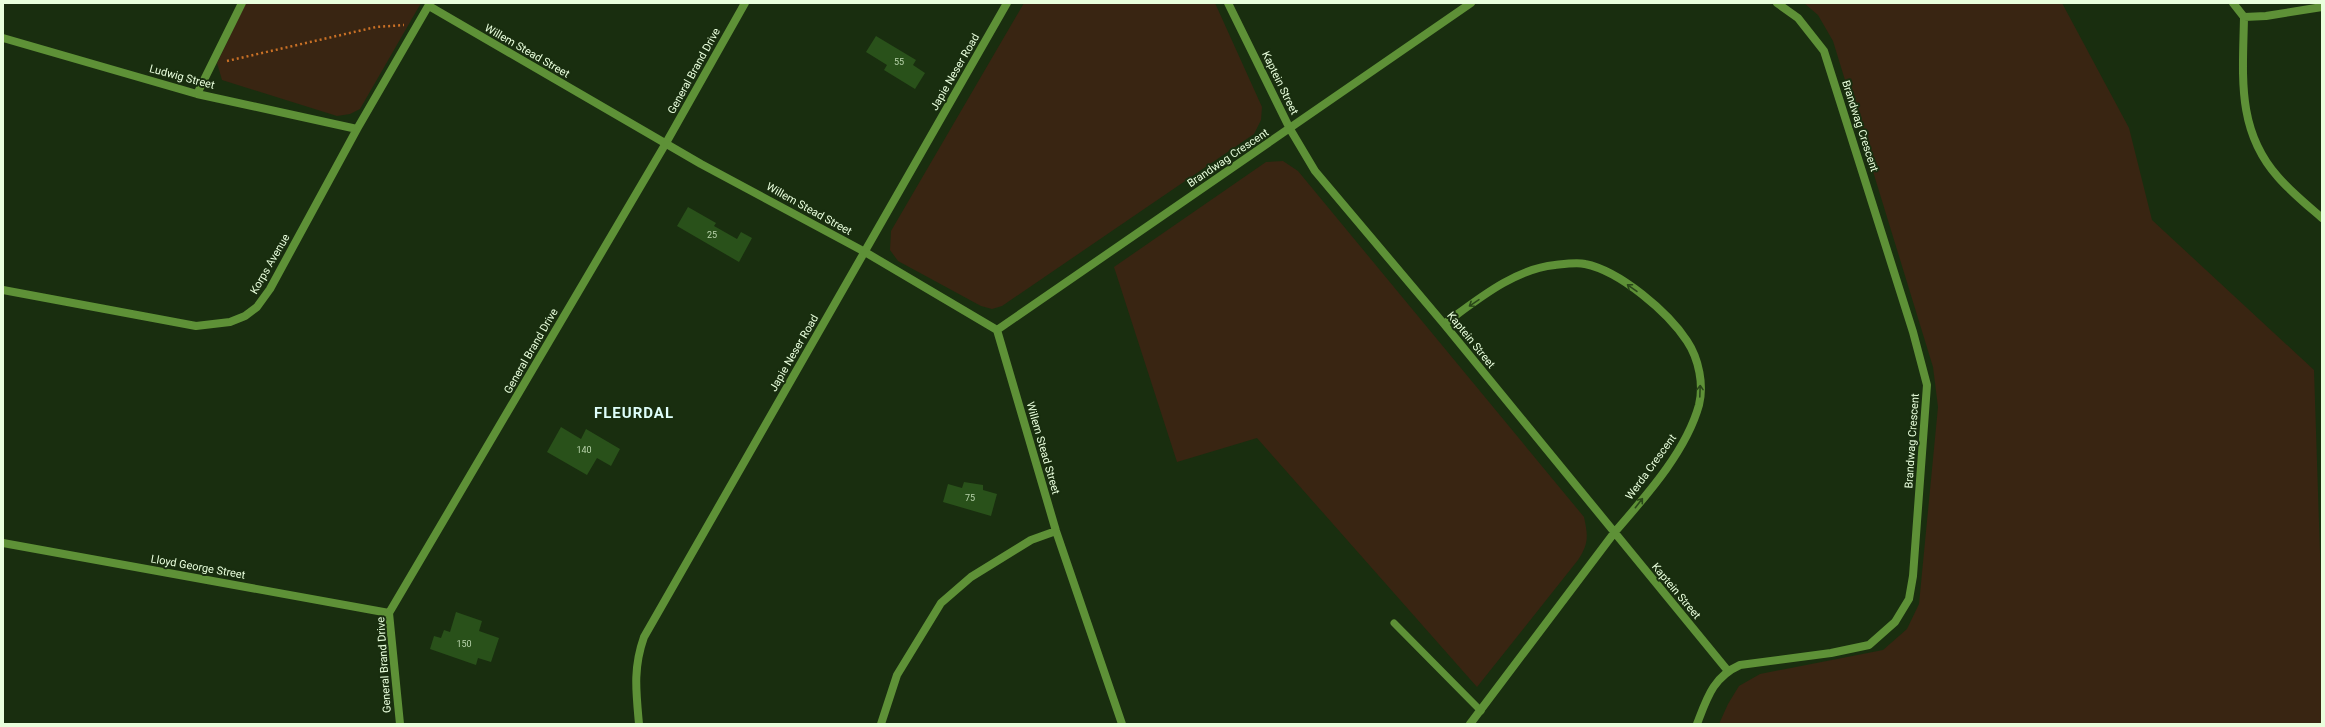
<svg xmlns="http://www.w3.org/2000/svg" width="2325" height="727" viewBox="0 0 2325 727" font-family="Roboto,sans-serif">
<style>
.green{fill:#392512}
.building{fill:#29511a}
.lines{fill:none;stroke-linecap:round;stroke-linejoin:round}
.path{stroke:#ca7126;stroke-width:2.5;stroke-dasharray:2 3;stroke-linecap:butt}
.service{stroke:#5e9137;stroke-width:7}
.minor{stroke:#5e9137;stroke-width:8}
.oneway{stroke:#2a4719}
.labels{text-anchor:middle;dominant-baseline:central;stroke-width:4;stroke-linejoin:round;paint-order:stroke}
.number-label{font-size:9px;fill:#b9d4ac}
.street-label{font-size:11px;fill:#e9ffdd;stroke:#192e0f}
.district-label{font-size:15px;font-weight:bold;letter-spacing:1px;fill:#dffffb;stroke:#192e0f}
</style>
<rect width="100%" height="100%" fill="#192e0f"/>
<path class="green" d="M246,3H421L360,109L350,114L337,116L222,80L217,63Z
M1024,3H1215L1262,107L1261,120L1254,134L1002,306L992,309L981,306L898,261L890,250L891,231Z
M1804,3H2062L2129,128L2152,220L2314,370L2322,614V724H1719L1728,704L1739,686L1760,674L1883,650L1907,629L1919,604L1938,407L1933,367L1833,41L1818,15Z
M1283,161L1298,171L1584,517C1588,536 1589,543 1578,560L1477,687L1257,438L1177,462L1114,267L1266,162Z"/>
<path class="building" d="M876,36L916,60L913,65L925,73L915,89L884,70L887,65L866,52Z
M688,207L716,223L714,226L737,239L741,232L752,238L739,262L677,226Z
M561,427L581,439L586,429L620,449L611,466L597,458L587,475L547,452Z
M964,482L983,485V490L997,494L991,516L943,502L948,484L962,488Z
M456,612L482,621L479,631L499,638L491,662L478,658L476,665L430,649L434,636L441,638L444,630L450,632Z"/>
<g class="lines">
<path class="path" d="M227,61L376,27L404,25"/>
<path class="service" d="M1394,623L1481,711"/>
<path class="minor" d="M1228,3L1290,129L1315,171L1444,324L1728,671
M2233,3L2244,17L2266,16L2322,7
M429,6L701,164L865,252L997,330L1056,531L1122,724
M2244,17C2243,75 2236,130 2278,177C2291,192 2307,205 2322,218
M3,38L197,94L357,129
M197,94L242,3
M3,290L196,326L230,322L245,316L257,307L270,289L357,129L430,3
M1444,324C1477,300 1514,269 1555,265C1564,264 1577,262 1585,264C1620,271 1668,312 1687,341C1699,359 1704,385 1699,405C1686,452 1645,497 1614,533L1470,724
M997,330L1471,3
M3,543L389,613
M400,724L389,613L666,143L745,3
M639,724C636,691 633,668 644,637L1007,3
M881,724L897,675L941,603L971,577L1031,540L1056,531
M1697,724C1707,698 1713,677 1740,665L1831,653L1869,645L1895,622L1909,599L1913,576L1927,385L1913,332L1824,51L1798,18L1777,3"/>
</g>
<defs><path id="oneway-shaft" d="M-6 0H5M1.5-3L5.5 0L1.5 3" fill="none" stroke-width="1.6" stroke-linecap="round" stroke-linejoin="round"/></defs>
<g class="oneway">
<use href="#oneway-shaft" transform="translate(1632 288) rotate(-145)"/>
<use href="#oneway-shaft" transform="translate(1474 303) rotate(146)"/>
<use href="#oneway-shaft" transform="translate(1700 391) rotate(-88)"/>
<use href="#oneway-shaft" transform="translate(1639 503) rotate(-52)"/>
</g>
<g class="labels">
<g class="number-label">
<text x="899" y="62">55</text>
<text x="712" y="235">25</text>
<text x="584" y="450">140</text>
<text x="970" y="498">75</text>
<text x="464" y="644">150</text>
</g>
<g class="street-label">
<text transform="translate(527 51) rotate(30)">Willem Stead Street</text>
<text transform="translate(694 71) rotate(-61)">General Brand Drive</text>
<text transform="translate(955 72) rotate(-60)">Japie Neser Road</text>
<text transform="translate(182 77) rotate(15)">Ludwig Street</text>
<text transform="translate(1280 83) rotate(64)">Kaptein Street</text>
<text transform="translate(1860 126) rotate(72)">Brandwag Crescent</text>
<text transform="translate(1228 158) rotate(-34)">Brandwag Crescent</text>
<text transform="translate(809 209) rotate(29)">Willem Stead Street</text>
<text transform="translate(270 264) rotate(-60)">Korps Avenue</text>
<text transform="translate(1471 340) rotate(51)">Kaptein Street</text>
<text transform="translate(531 351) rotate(-60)">General Brand Drive</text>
<text transform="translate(794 353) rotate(-60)">Japie Neser Road</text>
<text transform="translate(1912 441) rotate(-86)">Brandwag Crescent</text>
<text transform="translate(1043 448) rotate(74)">Willem Stead Street</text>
<text transform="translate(1651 467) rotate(-54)">Werda Crescent</text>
<text transform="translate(198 567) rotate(10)">Lloyd George Street</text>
<text transform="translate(1676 591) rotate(50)">Kaptein Street</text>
<text transform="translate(384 665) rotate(-94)">General Brand Drive</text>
</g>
<g class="district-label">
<text x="634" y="413">FLEURDAL</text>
</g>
</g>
<rect width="2325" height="727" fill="none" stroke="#e9ffdd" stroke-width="8"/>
</svg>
